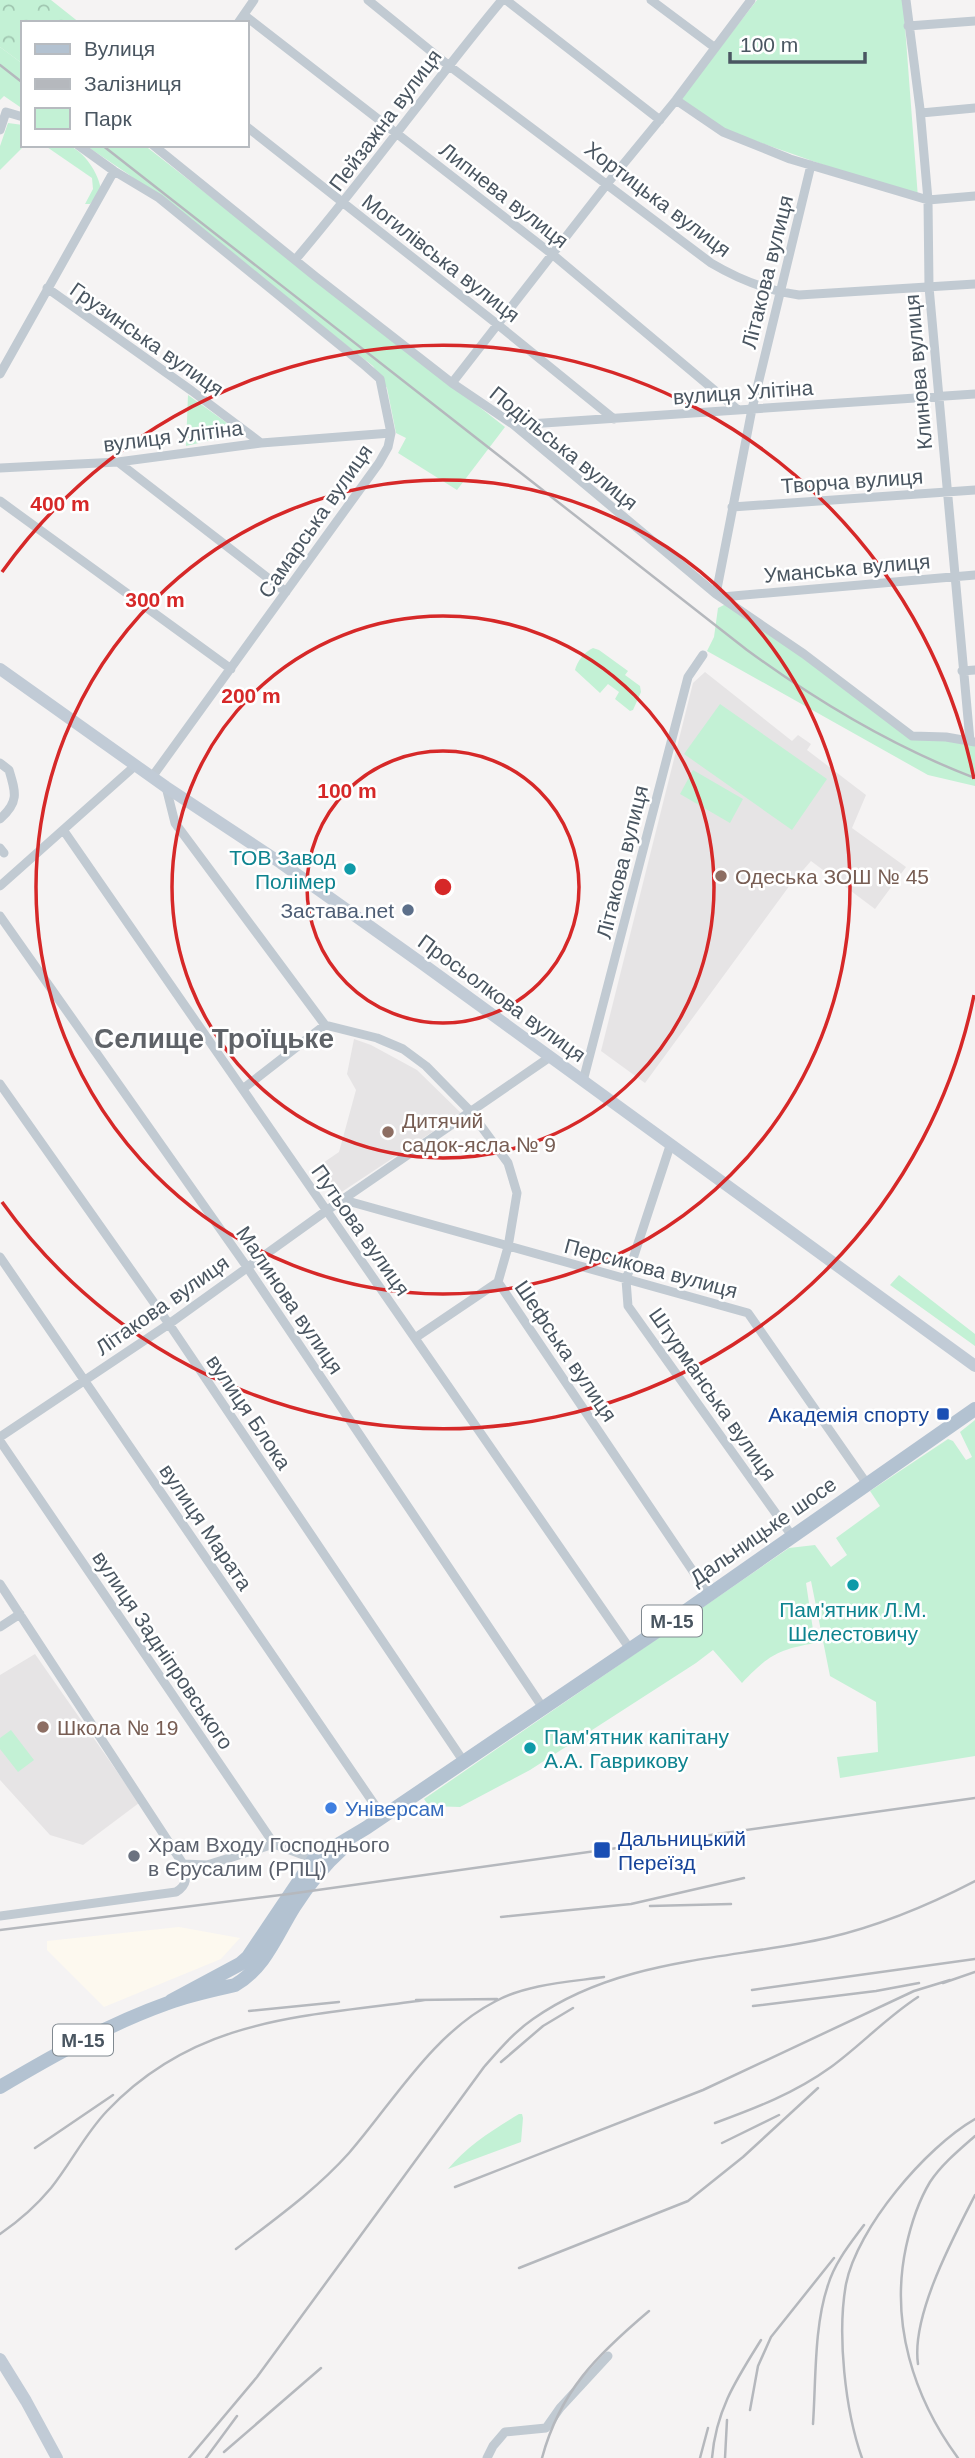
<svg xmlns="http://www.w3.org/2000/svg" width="975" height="2458" viewBox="0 0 975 2458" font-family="Arial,sans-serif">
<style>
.commercial{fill:#fdf9ef}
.education{fill:#e6e4e5}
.green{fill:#c3f1d5}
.forest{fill:url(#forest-crowns)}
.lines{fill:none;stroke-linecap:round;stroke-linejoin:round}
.street{stroke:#c1cad2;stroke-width:9}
.secondary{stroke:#c1cbd6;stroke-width:12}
.primary{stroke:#b3c2d1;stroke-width:14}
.rail{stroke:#b5b8bd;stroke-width:2.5}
.ring{fill:none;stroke:#d62828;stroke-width:3.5}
.culture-dot{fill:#0f9aa8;stroke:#fff;stroke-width:2.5}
.education-dot{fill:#8d6e63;stroke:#fff;stroke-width:2.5}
.service-dot{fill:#5c6f8a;stroke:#fff;stroke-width:2.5}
.transit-dot{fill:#1a4fb4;stroke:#fff;stroke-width:2.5}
.shop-dot{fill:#3f7fe0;stroke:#fff;stroke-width:2.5}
.worship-dot{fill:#6b7280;stroke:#fff;stroke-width:2.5}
.labels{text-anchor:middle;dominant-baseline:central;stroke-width:5;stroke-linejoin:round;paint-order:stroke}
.shield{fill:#fff;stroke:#808990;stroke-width:2}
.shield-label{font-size:19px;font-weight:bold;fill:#4a5661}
.street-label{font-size:21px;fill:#4a5661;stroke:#fff}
.culture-label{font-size:21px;fill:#0d838f;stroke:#fff;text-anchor:end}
.education-label{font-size:21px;fill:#785e54;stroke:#fff;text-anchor:start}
.service-label{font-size:21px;fill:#4e5e75;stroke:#fff;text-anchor:end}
.transit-label{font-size:21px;fill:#164399;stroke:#fff;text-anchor:end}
.shop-label{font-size:21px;fill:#366cbe;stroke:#fff;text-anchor:start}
.worship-label{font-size:21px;fill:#5b616d;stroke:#fff;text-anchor:start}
.district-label{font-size:28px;font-weight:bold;fill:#5f6368;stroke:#fff}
.centre{fill:#d62828;stroke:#fff;stroke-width:3.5}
.ring-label{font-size:21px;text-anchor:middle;font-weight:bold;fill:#d62828;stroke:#fff;stroke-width:5;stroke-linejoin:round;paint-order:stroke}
</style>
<defs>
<pattern id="forest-crowns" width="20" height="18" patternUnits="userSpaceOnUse" patternTransform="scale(1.75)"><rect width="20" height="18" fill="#c3f1d5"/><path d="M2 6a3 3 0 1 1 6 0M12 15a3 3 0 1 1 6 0" fill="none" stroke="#a0c6b0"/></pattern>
</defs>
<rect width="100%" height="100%" fill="#f5f3f3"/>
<path class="commercial" d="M179,1927L240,1938L221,1959L104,2007L47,1950V1941Z"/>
<path class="education" d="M705,672L792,741L798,735L811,744L807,750L866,795L852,828L906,867L875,909L811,861L790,885L645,1083L601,1051L693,683Z
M354,1039L371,1045L417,1070L461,1113L334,1197L317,1167L339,1152L356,1090L347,1074Z
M35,1654L139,1803L83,1845L50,1835L0,1780V1675Z"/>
<path class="green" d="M757,0H903L918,198L724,130L680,99Z
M0,47L23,64V109L4,96L0,100Z
M8,123L23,125V145H25L0,170V146Z
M44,145C51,145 61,143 67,145C84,150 99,174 101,190L90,204H85L93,189L92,178Z
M85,145H125L148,148L505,427L457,490L398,453L406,438L396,433L387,388L373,366L128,174Z
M188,395L241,433L186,446Z
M726,604L779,639L913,737L975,743V786L928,775L707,651L714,637L718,608Z
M593,648L599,650L628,671L625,675L640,686L641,692L633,710L630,711L615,699L619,692L608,684L600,693L575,670C577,662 584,652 593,648Z
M720,704L827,779L792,830L684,754Z
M693,770L743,799L730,823L680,794Z
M899,1275L975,1334V1346L890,1285Z
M975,1420V1756L840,1778L837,1757L878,1752L876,1702L830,1676L811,1581L806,1583L815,1643C777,1650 769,1655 742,1683L713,1650L696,1663L530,1770L460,1807L429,1806L424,1799L789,1548L815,1545L831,1567L847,1555L836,1538L880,1506L870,1491L948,1439L953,1441L966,1460L972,1457L960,1432Z
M11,1730L34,1760L18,1772L0,1749V1738Z
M519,2114H522L523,2118L521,2142L448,2169C467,2146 494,2129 519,2114Z"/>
<path class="forest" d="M0,0H51L80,23H23V64L0,47Z"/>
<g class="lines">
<path class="street" d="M368,0L448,65L711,263C738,279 768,291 799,295L975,284
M506,0L660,120
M651,0L714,47
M906,0L920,109L928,200L929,287L970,741
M244,15L552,254L738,410
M238,23L254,0
M908,26L975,21
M676,100L723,132L790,159L928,200L975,196
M921,113L975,108
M247,127L497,324L614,419
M0,130L6,112L23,117
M78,145L114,171L159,198L363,364L380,379L391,433L388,447L379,463L152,777
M153,145L316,277L452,383L514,425L716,594L804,654L912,736L946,737L975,742
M295,260C367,176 431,85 502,0
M47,288L192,391L261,443
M0,374L114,171
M452,383L607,184L676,100L751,0
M514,425L975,394
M118,462L286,592
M0,468L118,462L261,443L391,433
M0,501L231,669
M732,507L975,490
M716,594L752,409L811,165
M722,597L975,575
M962,671L975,670
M0,763L9,770C16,793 19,802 0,819
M166,787L175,823L325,1025L377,1038L403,1049L426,1066L470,1111L508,1163L517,1193L508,1247L498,1282L709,1595
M64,831C254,1102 441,1376 630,1649
M0,848L4,853
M0,886L136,765
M0,916L247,1267L543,1708
M583,1081L688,677L703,655
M0,1084L169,1324L464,1762
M244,1088L325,1025
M670,1146L626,1280L628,1306L792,1536
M344,1200L748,1313L867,1484
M0,1257L383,1817
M415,1338L498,1282
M0,1437L169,1324L326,1211L550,1057
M0,1441L274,1844L314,1859
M0,1584L183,1864
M0,1627L20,1614
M0,1916L176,1892C188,1885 187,1876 183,1864L207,1865L274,1844
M487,2458L493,2446L505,2432L546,2428L560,2408L608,2356"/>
<path class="secondary" d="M0,669L166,787L281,863L420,962L975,1366
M0,2359L26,2401L57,2458"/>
<path class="primary" d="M171,2001L240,1964L248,1957L314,1859L366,1828L660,1629L975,1409
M0,2087C54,2055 109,2024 168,2003C189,1995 213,1990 235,1985C265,1968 277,1934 294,1907C308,1885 324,1865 343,1848"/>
<path class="rail" d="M0,65L23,83
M102,145L747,650C818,702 893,747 975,778
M650,1906L731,1904
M501,1917L631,1904L744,1878
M0,1930L289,1894L975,1798
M943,1983L975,1972
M752,1990L975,1959
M416,2000L497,1999
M753,2006L876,1991L919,1983
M249,2011L339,2002
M501,2062L543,2026L573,2008
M715,2123C756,2108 795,2093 831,2067C861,2045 887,2017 918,1997
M722,2143L779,2115
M35,2148L113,2095
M455,2187L703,2090L914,1991L950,1980
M0,2234C19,2221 36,2206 51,2188C71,2163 85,2134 107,2111C197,2016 305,2017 425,2000
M236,2249C275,2219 316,2190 349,2153C394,2101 433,2033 496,2001C528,1984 569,1982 604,1977
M519,2268L688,2201L743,2157L818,2088
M918,2364C911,2316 953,2238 975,2195
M750,2410L758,2366L771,2337L834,2258
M813,2424C816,2380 814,2326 828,2285C835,2262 850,2244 864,2225
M224,2452L321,2368
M189,2458L257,2377L484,2067C499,2050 514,2032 533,2019C619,1958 728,1960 827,1938C878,1926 929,1905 975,1881
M206,2458L237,2416
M542,2458C560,2391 597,2355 649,2311
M700,2458L708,2428
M712,2458C716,2410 736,2380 761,2340
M725,2458L727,2420
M862,2458C845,2410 837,2334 846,2284C857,2228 926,2147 975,2119
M958,2458C913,2397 890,2322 906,2247C911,2224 918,2202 930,2182C942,2164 959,2150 975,2136"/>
</g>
<g class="ring">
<circle cx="443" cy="887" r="136"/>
<circle cx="443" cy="887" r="271"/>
<circle cx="443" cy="887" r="407"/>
<path d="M974 995A542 542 0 0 1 2 1202M2 572A542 542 0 0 1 974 779"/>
</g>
<g class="culture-dot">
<circle cx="350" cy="869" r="7"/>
<circle cx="853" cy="1585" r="7"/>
<circle cx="530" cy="1748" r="7"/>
</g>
<g class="education-dot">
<circle cx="721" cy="876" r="7"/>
<circle cx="388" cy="1132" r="7"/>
<circle cx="43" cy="1727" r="7"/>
</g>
<circle class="service-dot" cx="408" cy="910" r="7"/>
<g class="transit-dot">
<rect x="936" y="1407" width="14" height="14" rx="3.5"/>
<rect x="593" y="1841" width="18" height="18" rx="3.5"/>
</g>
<circle class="shop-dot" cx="331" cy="1808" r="7"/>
<circle class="worship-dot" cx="134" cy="1856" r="7"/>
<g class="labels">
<g class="shield">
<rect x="642" y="1605.5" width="60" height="31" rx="5"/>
<rect x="53" y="2024.5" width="60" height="31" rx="5"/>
</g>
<g class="shield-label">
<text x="672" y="1621">М-15</text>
<text x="83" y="2040">М-15</text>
</g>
<g class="street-label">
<text transform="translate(385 120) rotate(-53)">Пейзажна вулиця</text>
<text transform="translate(504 195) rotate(38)">Липнева вулиця</text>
<text transform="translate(658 199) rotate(37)">Хортицька вулиця</text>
<text transform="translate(441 258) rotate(38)">Могилівська вулиця</text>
<text transform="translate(767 272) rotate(-76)">Літакова вулиця</text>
<text transform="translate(147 339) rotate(35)">Грузинська вулиця</text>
<text transform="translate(918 372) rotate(-95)">Клинова вулиця</text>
<text transform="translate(743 392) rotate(-4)">вулиця Улітіна</text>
<text transform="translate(173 436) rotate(-7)">вулиця Улітіна</text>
<text transform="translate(564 448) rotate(39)">Подільська вулиця</text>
<text transform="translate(852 481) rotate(-4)">Творча вулиця</text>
<text transform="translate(315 521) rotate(-55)">Самарська вулиця</text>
<text transform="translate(847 568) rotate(-5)">Уманська вулиця</text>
<text transform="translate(622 862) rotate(-76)">Літакова вулиця</text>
<text transform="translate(502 998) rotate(36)">Просьолкова вулиця</text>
<text transform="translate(361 1230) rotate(55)">Путьова вулиця</text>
<text transform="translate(651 1268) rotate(15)">Персикова вулиця</text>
<text transform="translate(290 1300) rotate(56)">Малинова вулиця</text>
<text transform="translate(162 1305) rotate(-35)">Літакова вулиця</text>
<text transform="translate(566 1351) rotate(56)">Шефська вулиця</text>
<text transform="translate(713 1394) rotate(55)">Штурманська вулиця</text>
<text transform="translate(249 1412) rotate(56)">вулиця Блока</text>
<text transform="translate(206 1527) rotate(56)">вулиця Марата</text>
<text transform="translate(763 1531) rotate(-35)">Дальницьке шосе</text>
<text transform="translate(163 1650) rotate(56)">вулиця Задніпровського</text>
</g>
<g class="culture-label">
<text x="336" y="857">ТОВ Завод<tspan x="336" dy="24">Полімер</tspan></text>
<text x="853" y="1609" text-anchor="middle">Пам'ятник Л.М.<tspan x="853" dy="24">Шелестовичу</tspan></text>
<text x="544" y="1736" text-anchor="start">Пам'ятник капітану<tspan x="544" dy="24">А.А. Гаврикову</tspan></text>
</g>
<g class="education-label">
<text x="735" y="876">Одеська ЗОШ № 45</text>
<text x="402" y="1120">Дитячий<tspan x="402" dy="24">садок-ясла № 9</tspan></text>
<text x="57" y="1727">Школа № 19</text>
</g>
<g class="service-label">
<text x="394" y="910">Застава.net</text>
</g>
<g class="transit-label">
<text x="929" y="1414">Академія спорту</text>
<text x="618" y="1838" text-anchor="start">Дальницький<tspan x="618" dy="24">Переїзд</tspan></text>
</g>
<g class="shop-label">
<text x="345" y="1808">Універсам</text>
</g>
<g class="worship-label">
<text x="148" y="1844">Храм Входу Господнього<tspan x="148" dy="24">в Єрусалим (РПЦ)</tspan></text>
</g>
<g class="district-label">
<text x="214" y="1038">Селище Троїцьке</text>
</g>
</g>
<circle cx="443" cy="887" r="10" class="centre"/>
<g class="ring-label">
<text x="60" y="511">400 m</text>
<text x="155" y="607">300 m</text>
<text x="251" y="703">200 m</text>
<text x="347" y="798">100 m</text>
</g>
<rect x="21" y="21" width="228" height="126" fill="#ffffff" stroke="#b7bbc0" stroke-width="2"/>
<rect x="35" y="44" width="35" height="10" fill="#b3c2d1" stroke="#b7bbc0" stroke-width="2"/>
<text x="84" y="56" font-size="21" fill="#4a5661">Вулиця</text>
<rect x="35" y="79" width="35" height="10" fill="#b5b8bd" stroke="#b7bbc0" stroke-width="2"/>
<text x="84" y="91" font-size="21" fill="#4a5661">Залізниця</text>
<rect x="35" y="108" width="35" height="21" fill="#c3f1d5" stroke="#b7bbc0" stroke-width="2"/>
<text x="84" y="126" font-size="21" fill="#4a5661">Парк</text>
<path d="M730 52v10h135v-10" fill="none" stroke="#4a5661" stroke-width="3.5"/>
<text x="740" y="52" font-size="21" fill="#4a5661" stroke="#ffffff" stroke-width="5" paint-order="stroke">100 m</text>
</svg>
